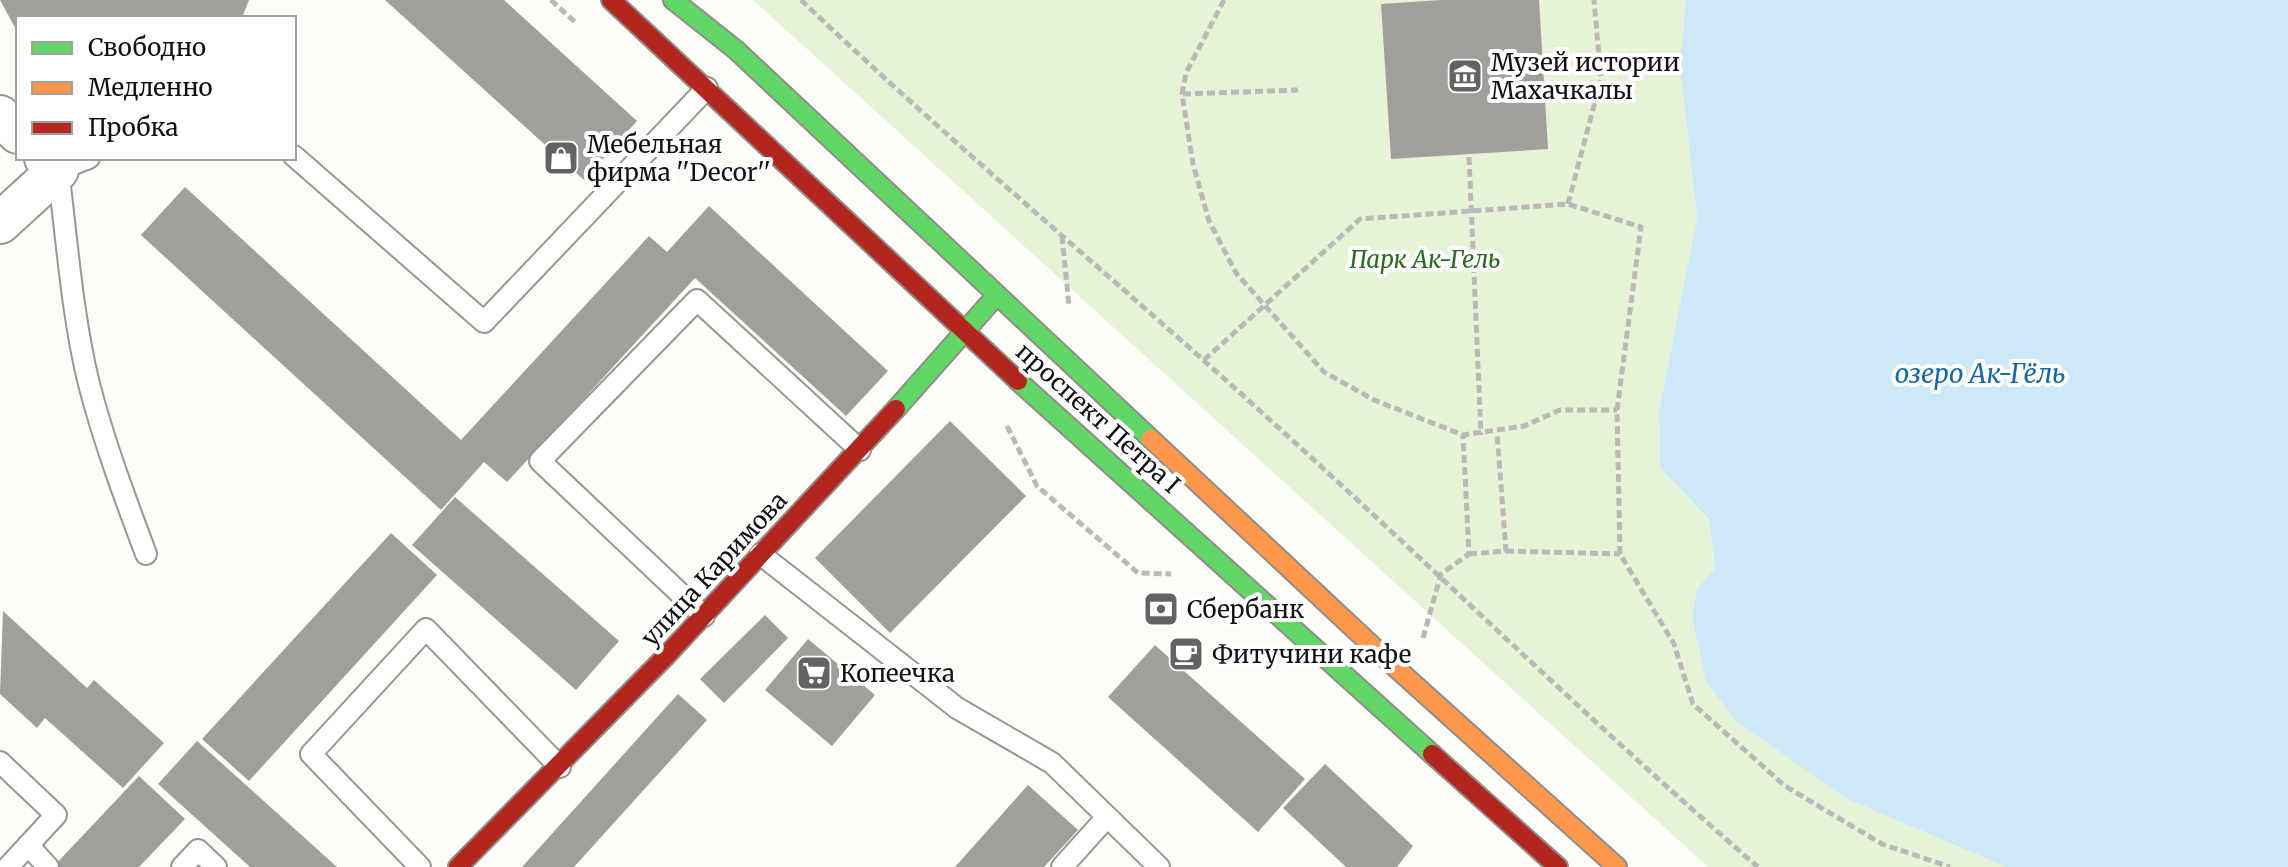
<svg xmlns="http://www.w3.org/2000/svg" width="2288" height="867" viewBox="0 0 2288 867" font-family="Merriweather,serif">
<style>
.green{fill:#e7f3d7}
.water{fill:#cde8f7}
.building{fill:#a19f9c}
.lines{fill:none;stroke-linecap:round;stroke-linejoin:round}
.lane-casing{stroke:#979795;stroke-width:24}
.street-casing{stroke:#979795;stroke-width:44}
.fast-casing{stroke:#8e8d8b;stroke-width:22}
.slow-casing{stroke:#8e8d8b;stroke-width:22}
.jam-casing{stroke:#8e8d8b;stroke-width:22}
.path{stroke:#b9b9b8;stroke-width:5;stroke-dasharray:8 4;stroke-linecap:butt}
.lane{stroke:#fffffe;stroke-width:20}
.street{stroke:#fffffe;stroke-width:40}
.fast{stroke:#63d668;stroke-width:18}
.slow{stroke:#ff974d;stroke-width:18}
.jam{stroke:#b3261e;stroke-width:18}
.labels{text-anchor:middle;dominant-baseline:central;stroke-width:8;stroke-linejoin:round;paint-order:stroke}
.poi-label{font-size:24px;fill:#111;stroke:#fff;text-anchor:start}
.park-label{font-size:24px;font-style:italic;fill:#2f6b1f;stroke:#fff}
.street-label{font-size:24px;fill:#111;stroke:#fff}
.water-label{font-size:26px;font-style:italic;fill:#1768a6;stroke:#fff}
</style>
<rect width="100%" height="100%" fill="#fdfcf7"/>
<path class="green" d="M753,0H1686L1680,65L1697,218L1659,411L1660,468L1709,519L1715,569L1698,587L1847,799L2006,867H1708Z"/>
<path class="water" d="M1686,0H2288V867H2006L1847,799L1737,722L1706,681L1692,616L1698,587L1715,569L1709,519L1660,468L1659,411L1697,218L1680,65Z"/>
<path class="building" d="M0,0H249L242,18H18V33Z
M385,0H504L637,121L584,180Z
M1441,0H1539L1548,149L1391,159L1381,4Z
M185,187L461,440L649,236L667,252L709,206L888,371L846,416L695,278L507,482L484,462L441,510L141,235Z
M950,421L1026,496L890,633L815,558Z
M455,497L619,641L576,690L412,545Z
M391,533L437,575L249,781L202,739Z
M3,611L87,688L94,680L164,743L123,788L45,718L37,728L0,694Z
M765,615L788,638L724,703L700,679Z
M808,639L875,695L832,746L765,690Z
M1155,645L1305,779L1258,832L1108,697Z
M678,694L707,720L574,867H522Z
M197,741L337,867H250L158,784Z
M1325,764L1413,846L1397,867H1346L1283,808Z
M139,776L185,819L139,867H53Z
M1028,785L1078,830L1044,867H955Z"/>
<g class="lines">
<defs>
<path id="lane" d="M294,156L484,322L707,88
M89,158L58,170C67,240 72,315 89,384C104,442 125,498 146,554
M760,554L957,708L1052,763L1159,867
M704,616L540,461L697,300L860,450
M0,762L56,815L8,867
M28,845L48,867
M182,867L198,850L216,867
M420,867L311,754L426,629L560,767
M1062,867L1107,817"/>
<path id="street" d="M0,116L18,133
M0,223L58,170L45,158"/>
<path id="fast" d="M673,0L736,50L1151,439
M1018,381L1432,754
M896,409L996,296"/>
<path id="slow" d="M1151,439L1395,667L1617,867"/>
<path id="jam" d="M611,0L1018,381
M1432,754L1558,867
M458,867L665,657L896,409"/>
</defs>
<use href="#lane" class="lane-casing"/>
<use href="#street" class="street-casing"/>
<use href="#fast" class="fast-casing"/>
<use href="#slow" class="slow-casing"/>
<use href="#jam" class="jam-casing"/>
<path class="path" d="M551,0L577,24
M801,0C953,145 1115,279 1270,420C1434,568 1591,723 1758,867
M1224,0L1186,73L1182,94L1193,164L1209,221L1236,273L1324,372L1374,400L1463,435L1524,426L1560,410H1617
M1183,94L1298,90
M1469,157L1481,435
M1568,204L1601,79L1594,0
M1062,236L1069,306
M1204,360L1360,219L1568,204L1641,227L1617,410L1620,554L1674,644L1693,704L1785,786L1882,844L1950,867
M1007,426L1037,486L1138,573L1171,574
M1506,551L1620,554
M1469,554L1506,551L1497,433
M1423,638L1441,574L1469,554L1463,435"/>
<use href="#lane" class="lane"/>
<use href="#street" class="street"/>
<use href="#fast" class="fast"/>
<use href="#slow" class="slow"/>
<use href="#jam" class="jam"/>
</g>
<defs>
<symbol id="museum-square" viewBox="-11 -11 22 22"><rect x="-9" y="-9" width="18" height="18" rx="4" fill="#646362" stroke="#fff"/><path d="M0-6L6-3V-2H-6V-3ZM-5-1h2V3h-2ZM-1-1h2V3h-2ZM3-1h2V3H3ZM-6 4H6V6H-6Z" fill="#fff"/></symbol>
<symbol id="shop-square" viewBox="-11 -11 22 22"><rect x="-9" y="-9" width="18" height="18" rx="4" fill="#646362" stroke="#fff"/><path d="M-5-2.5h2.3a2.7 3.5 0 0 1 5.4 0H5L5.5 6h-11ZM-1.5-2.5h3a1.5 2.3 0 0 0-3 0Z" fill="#fff"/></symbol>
<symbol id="bank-square" viewBox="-11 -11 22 22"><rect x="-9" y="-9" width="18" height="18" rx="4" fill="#646362" stroke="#fff"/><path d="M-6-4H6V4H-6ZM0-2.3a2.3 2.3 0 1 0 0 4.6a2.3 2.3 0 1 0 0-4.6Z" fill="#fff"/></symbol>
<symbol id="cafe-square" viewBox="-11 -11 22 22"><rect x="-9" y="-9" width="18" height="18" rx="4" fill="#646362" stroke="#fff"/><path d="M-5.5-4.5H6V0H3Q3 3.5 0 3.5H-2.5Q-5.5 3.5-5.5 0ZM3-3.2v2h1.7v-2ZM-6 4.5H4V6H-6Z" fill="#fff"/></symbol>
<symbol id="supermarket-square" viewBox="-11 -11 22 22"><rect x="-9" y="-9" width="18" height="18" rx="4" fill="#646362" stroke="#fff"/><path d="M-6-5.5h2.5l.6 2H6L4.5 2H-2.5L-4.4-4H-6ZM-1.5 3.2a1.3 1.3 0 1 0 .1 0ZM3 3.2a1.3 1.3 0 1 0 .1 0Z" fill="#fff"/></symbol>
</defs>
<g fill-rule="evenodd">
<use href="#museum-square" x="1445" y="56" width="40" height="40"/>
<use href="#shop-square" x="541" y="138" width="40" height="40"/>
<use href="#bank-square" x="1141" y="589" width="40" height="40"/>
<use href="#cafe-square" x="1166" y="634" width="40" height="40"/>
<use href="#supermarket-square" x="794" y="653" width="40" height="40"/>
</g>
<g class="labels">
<g class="poi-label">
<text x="1491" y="62">Музей истории<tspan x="1491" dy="28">Махачкалы</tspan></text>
<text x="587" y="144">Мебельная<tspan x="587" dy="28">фирма ''Decor''</tspan></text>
<text x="1187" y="609">Сбербанк</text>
<text x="1212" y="654">Фитучини кафе</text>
<text x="840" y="673">Копеечка</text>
</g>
<g class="park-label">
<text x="1425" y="259">Парк Ак-Гель</text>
</g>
<g class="street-label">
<text transform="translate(1098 418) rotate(42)">проспект Петра I</text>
<text transform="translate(714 569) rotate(-47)">улица Каримова</text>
</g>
<g class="water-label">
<text x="1980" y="373">озеро Ак-Гёль</text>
</g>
</g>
<rect x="16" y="16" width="280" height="144" fill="#ffffff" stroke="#a0a0a0" stroke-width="2"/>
<rect x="32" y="42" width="40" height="12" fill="#63d668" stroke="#a0a0a0" stroke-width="2"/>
<text x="88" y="56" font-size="24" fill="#111111">Свободно</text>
<rect x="32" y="82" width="40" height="12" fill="#ff974d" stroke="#a0a0a0" stroke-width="2"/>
<text x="88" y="96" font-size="24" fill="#111111">Медленно</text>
<rect x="32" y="122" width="40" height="12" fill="#b3261e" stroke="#a0a0a0" stroke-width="2"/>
<text x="88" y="136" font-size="24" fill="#111111">Пробка</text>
</svg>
